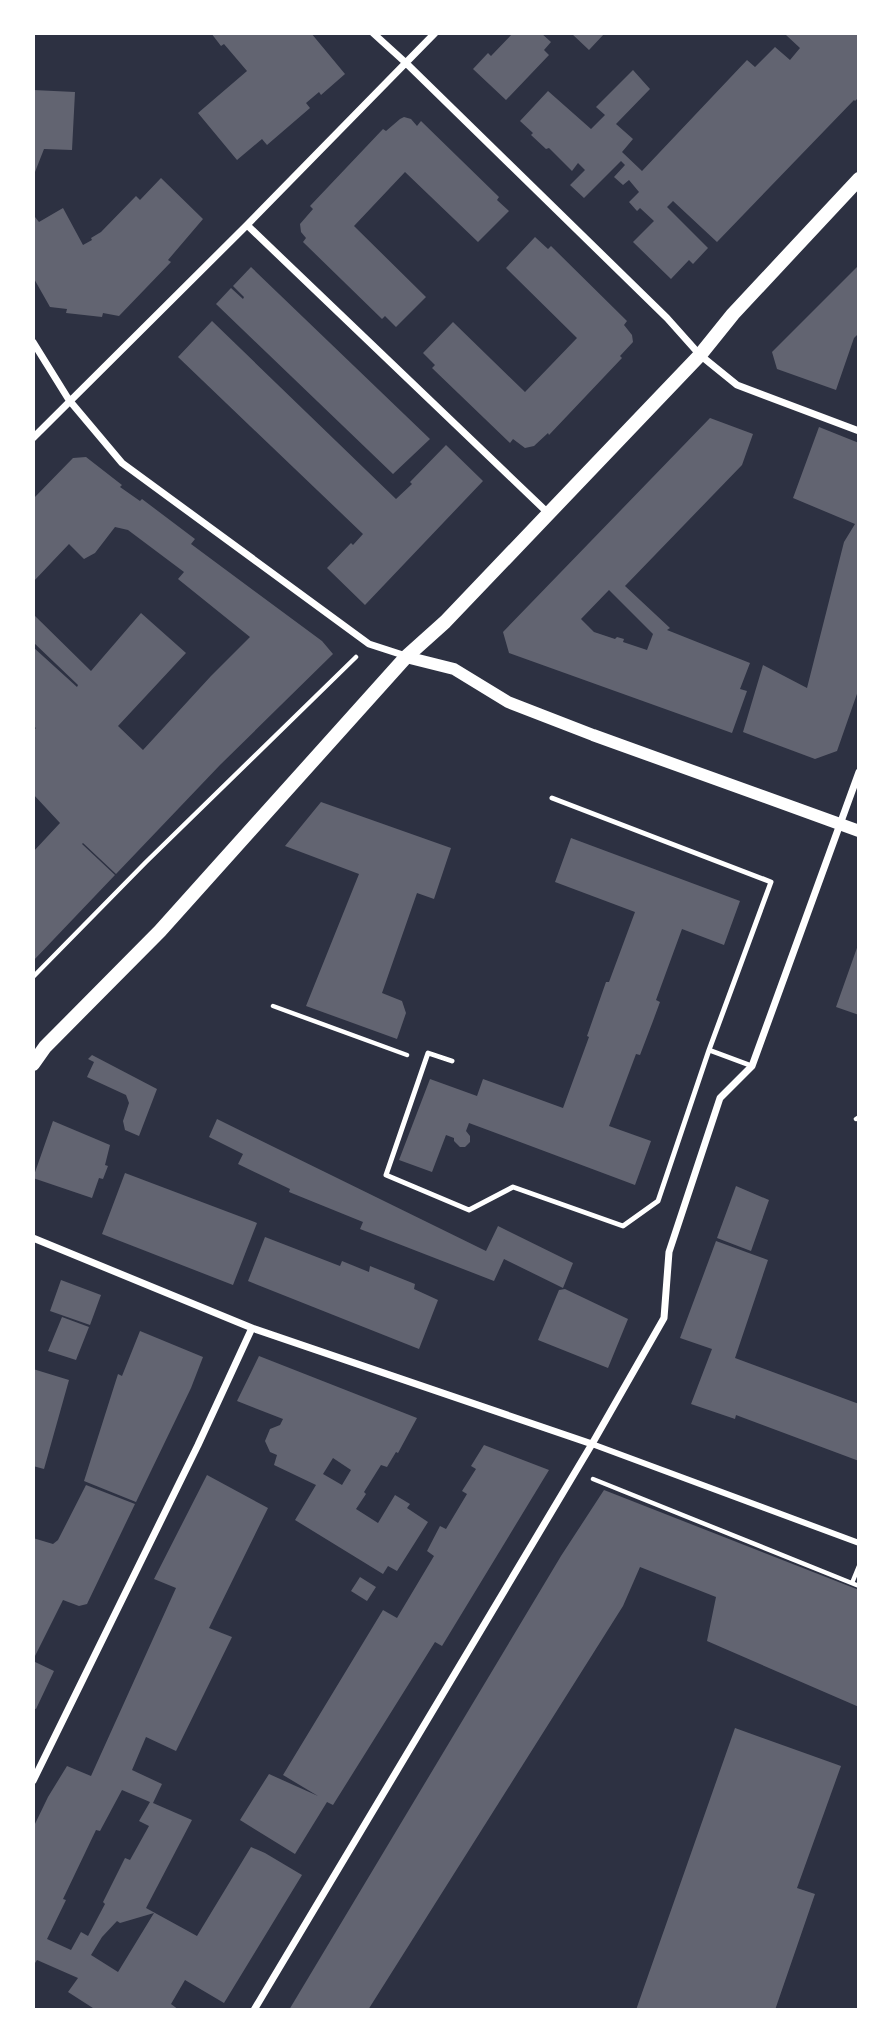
<svg xmlns="http://www.w3.org/2000/svg" width="892" height="2043" viewBox="0 0 892 2043" font-family="Inter,sans-serif">
<style>
.building{fill:#626471;fill-rule:evenodd}
.lines{fill:none;stroke-linecap:round;stroke-linejoin:round}
.path{stroke:#fff;stroke-width:4.5}
.service{stroke:#fff;stroke-width:5}
.pedestrian{stroke:#fff;stroke-width:6}
.minor{stroke:#fff;stroke-width:7}
.tertiary{stroke:#fff;stroke-width:12}
.secondary{stroke:#fff;stroke-width:14}
</style>
<rect width="100%" height="100%" fill="#2d3142"/>
<path class="building" d="M211,33H311L345,74L321,95L319,92L306,103L310,108L267,145L262,139L237,160L198,113L247,71L224,44L221,46Z
M513,33H541L551,42L544,50L549,55L506,100L473,69L488,53L491,56Z
M571,33H605L589,50Z
M788,33H859V97L855,101L854,100L717,242L673,201L667,207L708,248L693,264L689,260L671,279L633,242L654,221L640,208L637,211L629,202L639,192L629,180L623,185L614,177L625,165L621,161L584,198L570,185L585,170L578,163L572,171L549,148L546,149L531,135L533,133L520,121L548,91L591,129L605,115L596,107L633,70L650,89L616,124L633,139L622,152L642,171L747,60L755,67L775,47L790,60L800,48L786,35Z
M33,90L75,92L72,150L44,149L35,172L33,171Z
M404,117L411,119L417,126L421,121L499,197L497,200L509,211L478,242L405,172L354,226L426,297L396,327L385,316L382,319L303,242L306,238L301,232L300,224L313,209L310,206L383,129L386,131L400,119Z
M161,178L203,219L168,260L171,262L119,316L103,313L102,317L66,313L67,309L50,307L33,277V218L35,217L39,222L63,208L83,245L92,240L91,238L101,232L136,196L140,200Z
M535,237L548,249L551,246L627,321L624,325L632,335L633,342L620,356L622,358L549,435L548,433L534,446L525,448L513,439L510,443L432,368L435,365L423,353L453,322L525,392L577,338L506,268Z
M859,265V333L854,338L836,390L777,369L772,352Z
M251,267L430,439L393,474L216,304L231,288L243,299L244,297L233,286Z
M212,321L396,499L412,484L410,482L446,445L483,481L365,605L327,568L351,543L353,545L363,534L178,357Z
M710,418L753,434L742,465L625,586L670,628L667,630L750,663L740,689L747,691L732,733L509,653L503,632ZM609,590L653,634L647,650L623,642L624,639L617,637L615,639L594,632L581,619Z
M819,427L859,443V688L837,751L815,759L743,732L763,665L807,688L844,542L855,524L793,498Z
M86,457L122,485L120,487L140,501L142,499L195,539L191,544L322,641L333,654L220,765L116,874L83,843L82,844L115,875L33,961V852L60,823L33,794V731L36,728L33,726V647L77,687L78,685L33,642V614L91,671L141,613L186,653L118,726L143,750L211,676L250,637L178,579L184,572L128,530L115,527L95,553L84,559L69,544L33,582V499L73,458Z
M321,802L451,848L434,899L417,893L382,993L402,1001L406,1013L397,1039L306,1006L359,874L285,846Z
M571,838L740,901L724,945L682,929L656,1000L660,1002L653,1021L640,1055L636,1054L609,1126L651,1141L635,1185L469,1123L466,1131L470,1136V1142L465,1147H460L454,1141V1138L446,1135L432,1172L399,1160L430,1079L477,1096L483,1079L563,1108L589,1037L587,1036L606,982H609L635,912L555,882Z
M858,945H859V1015L836,1007Z
M92,1055L157,1089L139,1136L125,1130L123,1121L129,1103L126,1095L87,1077L94,1062L88,1059Z
M217,1119L486,1251L498,1226L573,1263L563,1288L504,1259L494,1281L360,1229L363,1222L289,1192L290,1189L238,1164L243,1154L209,1137Z
M53,1121L110,1145L105,1165L108,1166L103,1179L99,1178L92,1198L33,1178Z
M125,1173L257,1223L233,1285L102,1234Z
M736,1186L769,1200L751,1251L717,1238Z
M265,1237L340,1266L342,1261L369,1272L370,1266L415,1284L414,1289L438,1300L419,1349L248,1281Z
M716,1241L768,1260L735,1358L859,1404V1461L736,1415L735,1419L691,1404L712,1349L680,1338Z
M61,1280L101,1295L90,1325L50,1311Z
M565,1289L628,1319L608,1368L538,1340L559,1290Z
M62,1317L89,1327L76,1360L48,1351Z
M140,1331L203,1357L191,1388L136,1502L84,1481L118,1374L122,1376Z
M259,1356L417,1418L398,1453L396,1452L387,1467L381,1465L364,1492L366,1494L356,1509L378,1523L395,1495L410,1504L407,1508L428,1522L397,1571L388,1566L383,1574L295,1520L316,1485L274,1465L277,1455L270,1452L265,1441L270,1429L280,1425L283,1419L237,1401ZM333,1458L351,1470L342,1485L323,1474Z
M33,1369L69,1380L44,1469L33,1466Z
M484,1445L549,1470L442,1646L435,1642L333,1805L327,1802L295,1854L240,1820L269,1774L318,1796L283,1775L383,1610L397,1618L434,1556L427,1551L440,1526L446,1529L467,1494L462,1491L476,1469L471,1466Z
M207,1475L268,1508L209,1628L232,1637L176,1751L146,1737L132,1770L162,1784L153,1803L192,1820L146,1908L197,1936L251,1847L265,1853L302,1875L224,2003L185,1980L171,2004L179,2010H96L68,1992L78,1978L37,1960L33,1966V1828L48,1797L67,1766L91,1776L176,1588L154,1579ZM122,1790L150,1802L139,1821L149,1826L130,1860L125,1858L103,1902L105,1904L88,1936L81,1932L71,1950L47,1939L66,1900L63,1899L96,1830L100,1831ZM154,1913L118,1972L91,1955L102,1937L117,1921L120,1923Z
M86,1485L135,1504L87,1604L79,1606L63,1600L33,1660V1538L53,1544L58,1540Z
M604,1490L859,1590V1707L707,1641L716,1597L640,1567L623,1606L368,2010H289L561,1556Z
M360,1577L376,1587L367,1601L351,1591Z
M33,1661L54,1671L36,1709L33,1708Z
M735,1728L841,1766L797,1888L815,1894L775,2010H636Z"/>
<g class="lines">
<path class="path" d="M33,977L146,862L356,657
M273,1006L407,1055
M856,1119L859,1117
M593,1479L859,1586
M852,1583L859,1566"/>
<path class="service" d="M709,1050L752,1066
M452,1061L428,1053L386,1175L469,1210L513,1187L623,1226L658,1201L709,1050L771,882L552,798"/>
<path class="pedestrian" d="M592,1444L859,1543"/>
<path class="minor" d="M373,33L406,63L667,318L700,355L737,385L859,431
M247,225L548,513
M33,342L69,400L122,463L369,644L406,656
M33,438L247,225L435,33
M33,1238L252,1328L592,1444
M33,1781L198,1445L252,1328
M254,2010L592,1444L664,1318L669,1252L720,1098L752,1066L859,772"/>
<path class="tertiary" d="M406,657L454,669L508,702L593,735L859,831"/>
<path class="secondary" d="M33,1064L45,1047L160,931L406,657L445,622L700,355L733,314L859,179"/>
</g>
<rect width="892" height="2043" fill="none" stroke="#ffffff" stroke-width="70"/>
</svg>
